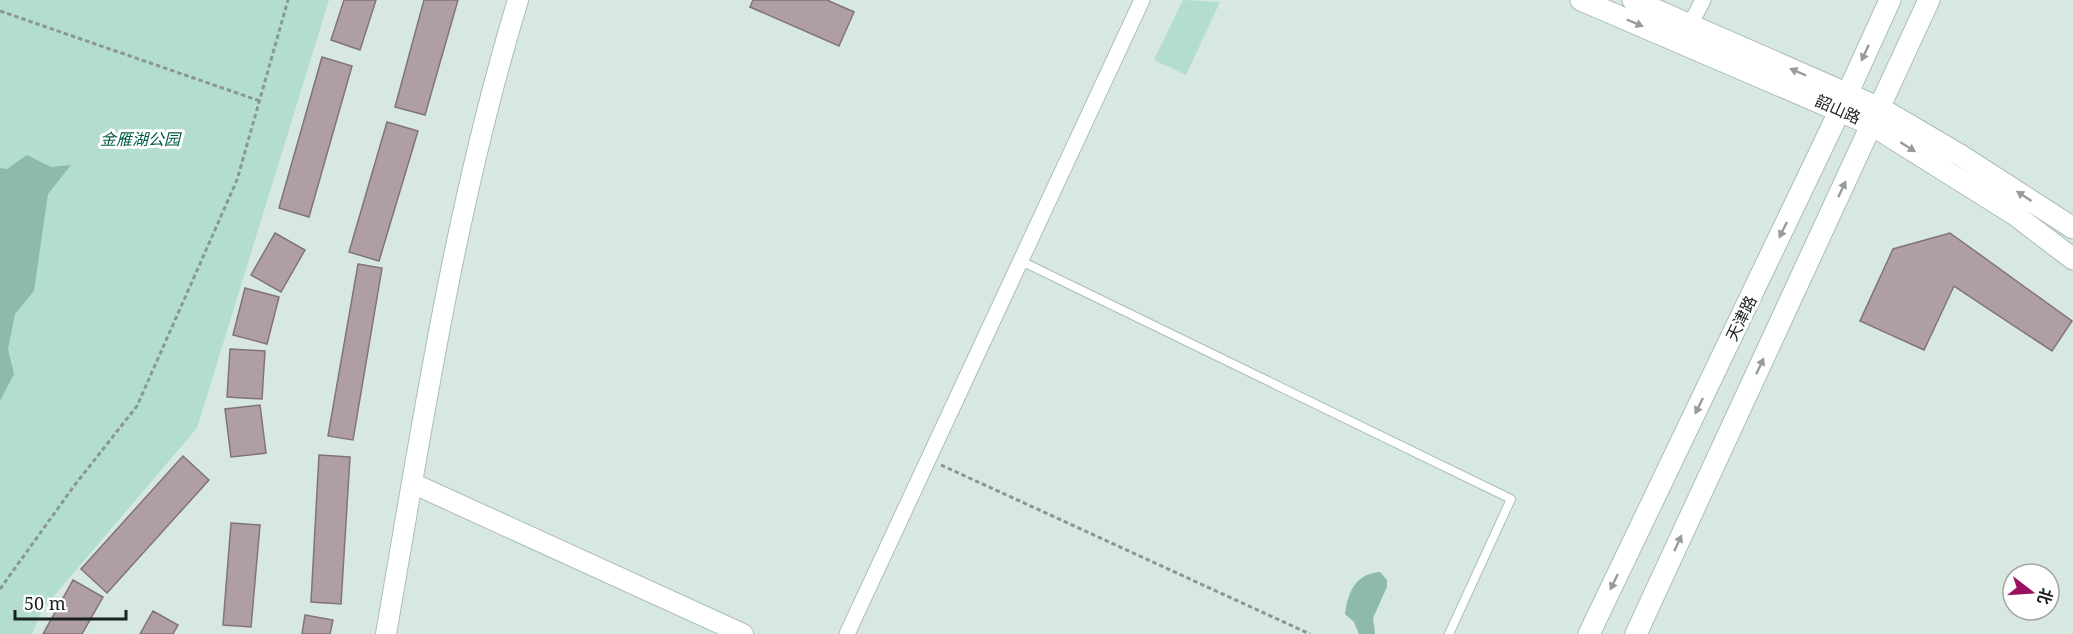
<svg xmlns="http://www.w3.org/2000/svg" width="2073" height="634" viewBox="0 0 2073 634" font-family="'Noto Serif','Noto Sans SC',serif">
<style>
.green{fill:#b3dece}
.water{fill:#8dbaa9}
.building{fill:#af9fa5;stroke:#827379;stroke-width:1.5}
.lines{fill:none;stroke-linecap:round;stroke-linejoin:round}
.service-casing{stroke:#acbdb6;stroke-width:10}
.minor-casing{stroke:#acbdb6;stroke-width:17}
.tertiary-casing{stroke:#acbdb6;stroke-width:22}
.secondary-casing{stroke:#acbdb6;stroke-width:23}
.path{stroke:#8a9792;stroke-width:3;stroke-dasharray:4.5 3;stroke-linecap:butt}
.service{stroke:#fff;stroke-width:8}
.minor{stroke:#fff;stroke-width:15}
.tertiary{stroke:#fff;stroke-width:20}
.secondary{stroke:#fff;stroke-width:21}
.oneway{fill:#989b9a}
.labels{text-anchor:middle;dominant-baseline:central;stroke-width:6;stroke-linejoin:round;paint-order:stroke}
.street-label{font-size:16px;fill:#1b211e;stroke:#fff}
.park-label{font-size:16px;font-style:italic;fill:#005b45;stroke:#fff}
</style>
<rect width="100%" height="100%" fill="#d7e8e1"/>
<path class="green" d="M0,0H329L197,428L42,610L32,634H0Z
M1183,0L1220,2L1186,75L1154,60Z"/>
<path class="water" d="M27,155L51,167L71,165L48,194L34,291L15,314L8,349L14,374L0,401V168L7,169Z
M1380,572L1387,580V587L1373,618L1375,634H1359L1354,622L1345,614C1348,592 1355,574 1380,572Z"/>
<path class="building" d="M344,0H376L360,50L331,40Z
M424,0H458L425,115L395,107Z
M753,0H827L854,12L839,46L750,7Z
M322,57L352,66L309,217L279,208Z
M387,122L418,131L379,261L349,252Z
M275,233L305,250L281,292L251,275Z
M1950,233L2072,321L2052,351L1954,286L1924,350L1860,321L1893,249Z
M358,264L382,268L353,440L328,436Z
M245,288L279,297L267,344L233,335Z
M230,349L265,351L262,399L227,397Z
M260,405L266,453L231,457L225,409Z
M319,455L350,457L341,604L311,602Z
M183,456L209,480L107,593L81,569Z
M231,523L260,525L251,627L223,625Z
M73,580L103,597L82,634H43Z
M153,611L178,625L173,634H140Z
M305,615L333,620L330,634H302Z"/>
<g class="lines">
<defs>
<path id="service" d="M1021,261L1511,499L1449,634"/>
<path id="minor" d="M1690,25L1703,0
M847,634L1142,0"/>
<path id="tertiary" d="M412,483L743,634
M386,634C423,421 455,207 518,0"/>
<path id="secondary" d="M1581,0L1872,125L2014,214L2073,259
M1633,0L1880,108L1960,155L2073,228
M1589,634L1840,110L1890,0
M1636,634L1929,0"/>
</defs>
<use href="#service" class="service-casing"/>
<use href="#minor" class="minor-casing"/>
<use href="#tertiary" class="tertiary-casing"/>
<use href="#secondary" class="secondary-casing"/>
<path class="path" d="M0,11L260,101
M941,465L1310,634
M0,589L74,486L137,406L237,180L288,0"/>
<use href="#service" class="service"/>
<use href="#minor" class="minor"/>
<use href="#tertiary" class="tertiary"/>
<use href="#secondary" class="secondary"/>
</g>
<defs><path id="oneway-solid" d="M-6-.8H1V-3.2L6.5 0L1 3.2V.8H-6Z" transform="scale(1.5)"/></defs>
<g class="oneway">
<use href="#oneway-solid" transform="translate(1635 23) rotate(23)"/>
<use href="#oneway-solid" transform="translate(1865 53) rotate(115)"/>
<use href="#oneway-solid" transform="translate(1798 72) rotate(-157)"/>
<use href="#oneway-solid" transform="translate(1908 147) rotate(32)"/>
<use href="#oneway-solid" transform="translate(1842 189) rotate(-65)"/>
<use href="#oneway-solid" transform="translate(2024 196) rotate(-147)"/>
<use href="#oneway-solid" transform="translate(1783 230) rotate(116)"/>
<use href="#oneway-solid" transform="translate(1760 366) rotate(-65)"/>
<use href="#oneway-solid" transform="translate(1699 406) rotate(116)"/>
<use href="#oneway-solid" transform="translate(1678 543) rotate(-65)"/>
<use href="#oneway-solid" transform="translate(1614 582) rotate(116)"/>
</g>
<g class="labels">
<g class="street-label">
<text transform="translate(1838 109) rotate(24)">韶山路</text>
<text transform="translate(1741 318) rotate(-64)">天津路</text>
</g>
<g class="park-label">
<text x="140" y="139">金雁湖公园</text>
</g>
</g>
<g transform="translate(2031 592) rotate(107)"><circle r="28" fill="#ffffff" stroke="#a4a6a5" stroke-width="1.5"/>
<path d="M0-4.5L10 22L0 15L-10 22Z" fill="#9b1162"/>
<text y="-9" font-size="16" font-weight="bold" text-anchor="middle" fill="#1b211e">北</text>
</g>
<path d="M15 610v9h111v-9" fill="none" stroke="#1b211e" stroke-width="3"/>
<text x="24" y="610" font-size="18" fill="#1b211e" stroke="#ffffff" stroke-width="4.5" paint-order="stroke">50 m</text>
</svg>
